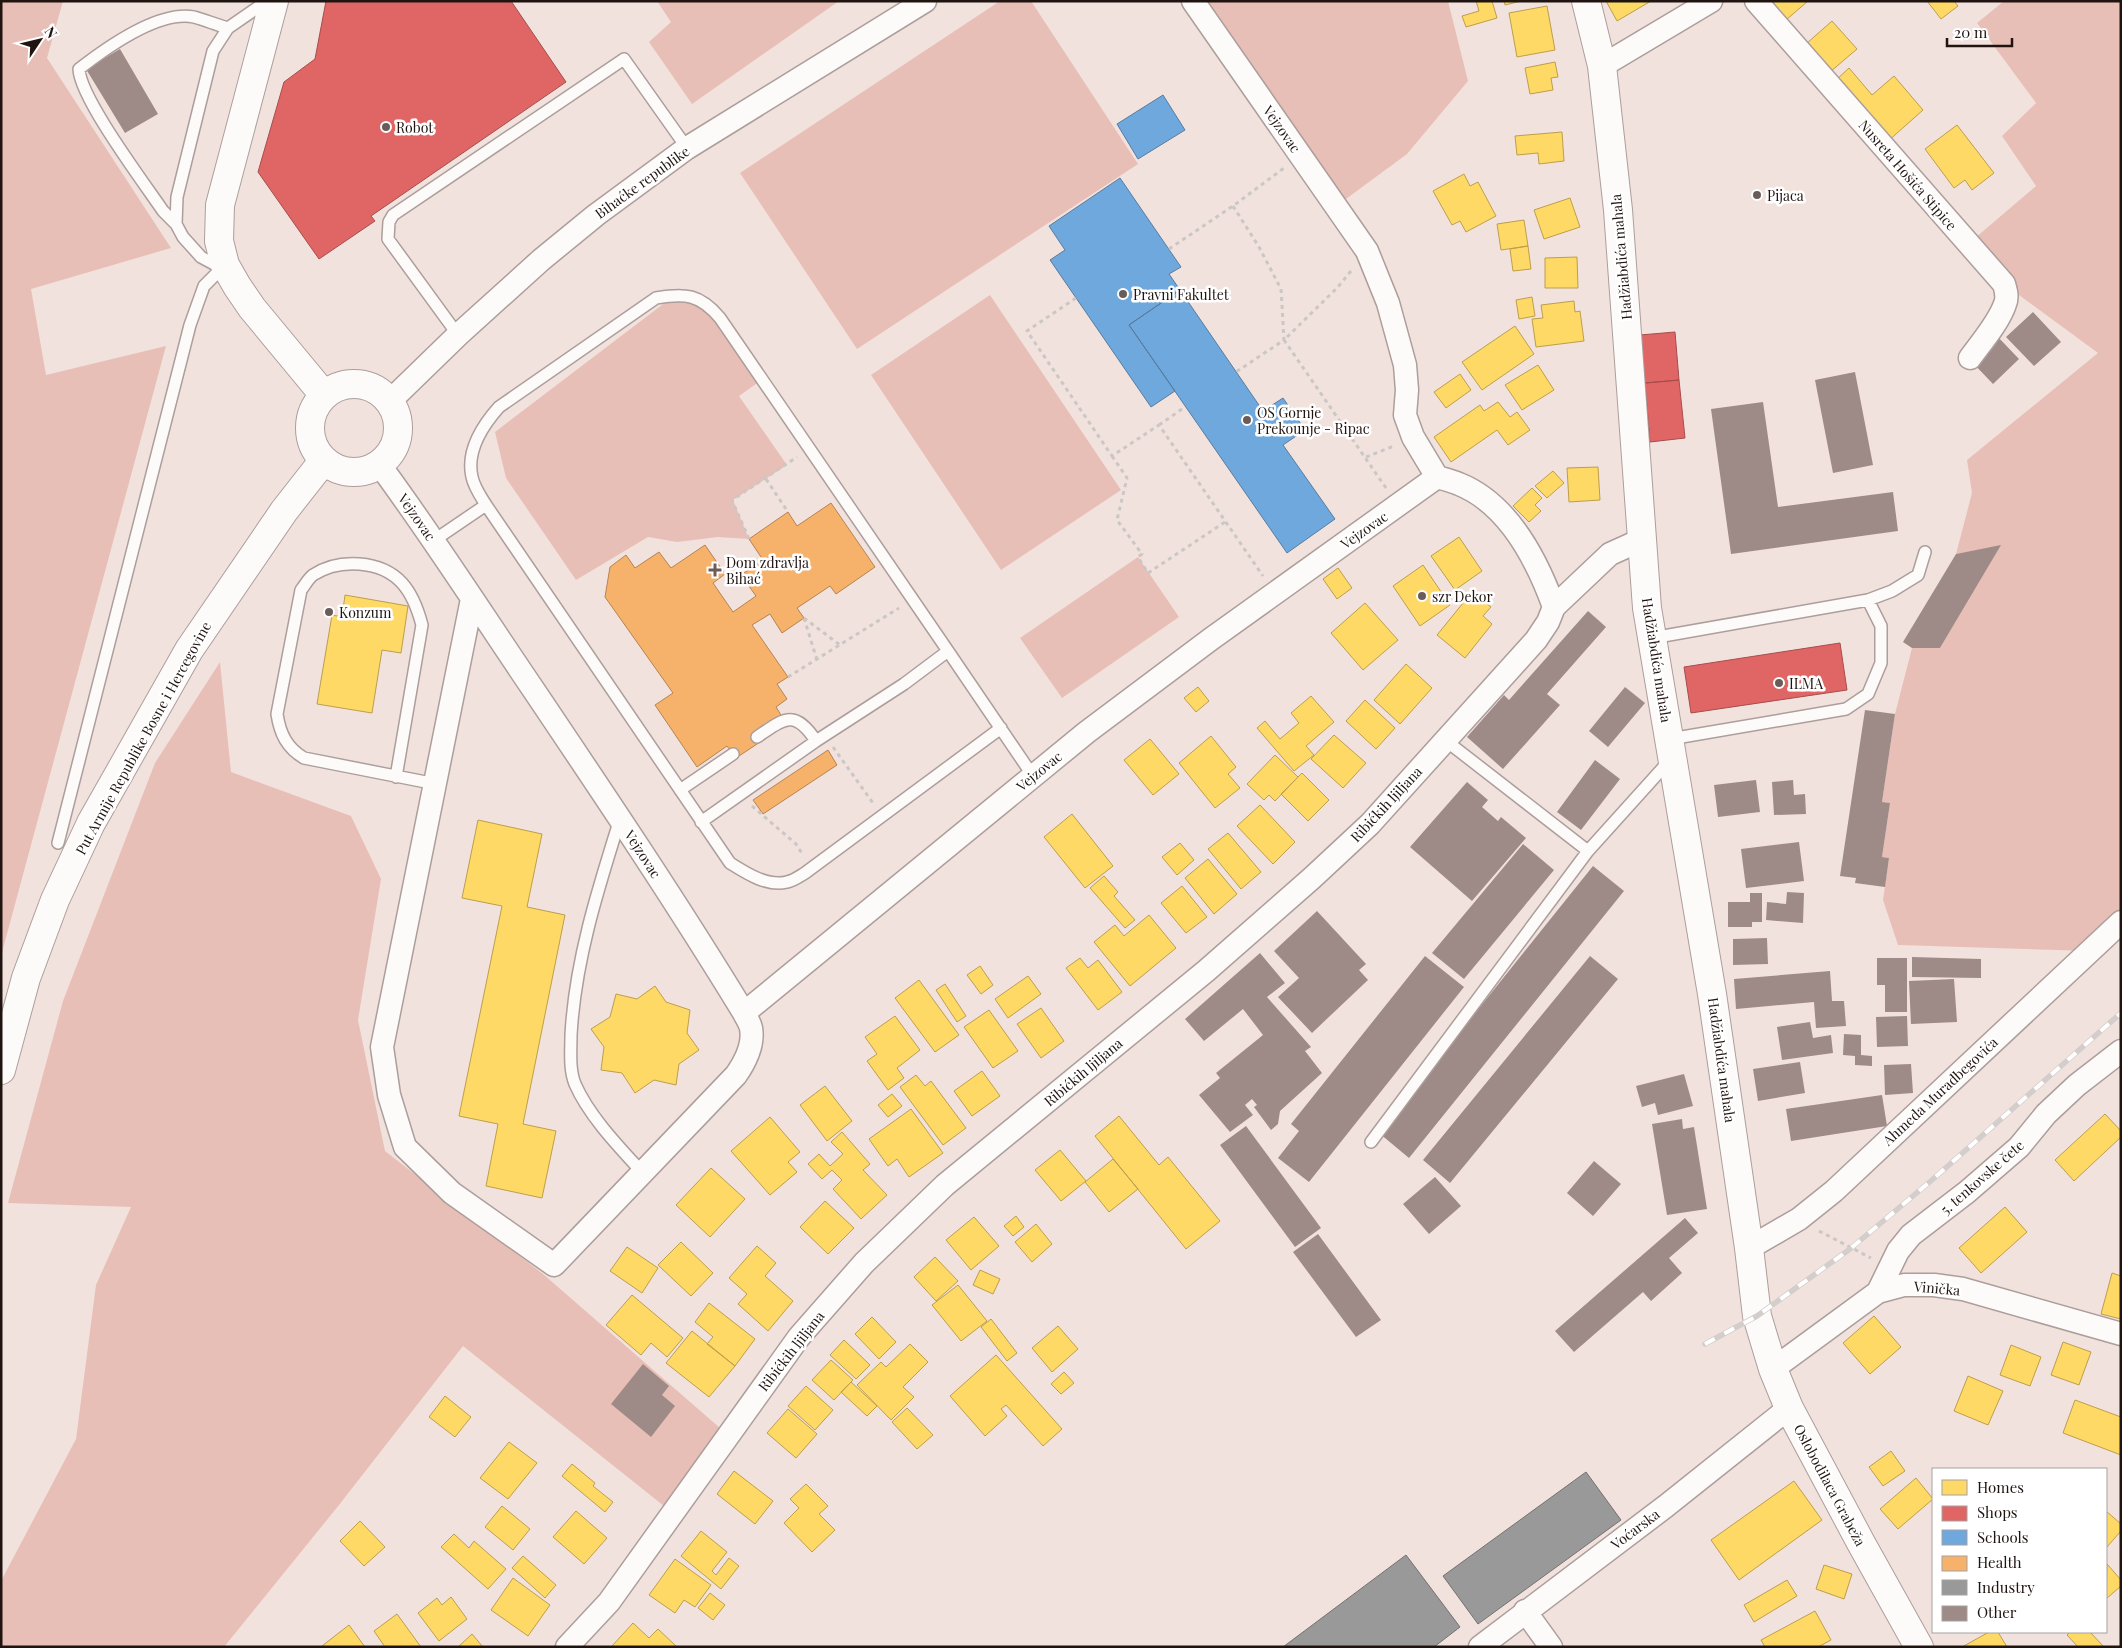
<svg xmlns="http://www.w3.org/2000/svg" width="2122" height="1648" viewBox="0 0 2122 1648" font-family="'Playfair Display',serif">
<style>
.green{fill:#e8bfb6}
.homes{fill:#ffd966;stroke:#bc9e4c}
.shops{fill:#e06666;stroke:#a64d4c}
.schools{fill:#6fa8dc;stroke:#577c9f}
.health{fill:#f6b26b;stroke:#b68350}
.industry{fill:#999;stroke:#757170}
.building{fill:#9e8b87}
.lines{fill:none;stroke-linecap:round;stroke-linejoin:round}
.lane-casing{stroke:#ac9e9b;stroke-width:14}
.street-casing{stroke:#ac9e9b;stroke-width:25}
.secondary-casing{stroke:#ac9e9b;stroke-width:30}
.primary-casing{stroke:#ac9e9b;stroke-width:30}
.path{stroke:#cbc7c5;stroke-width:3;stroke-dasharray:4 4;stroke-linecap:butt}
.lane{stroke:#fdfbfa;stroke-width:11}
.street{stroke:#fdfbfa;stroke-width:22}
.secondary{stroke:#fdfbfa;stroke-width:28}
.primary{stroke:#fdfbfa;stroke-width:28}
.rail-casing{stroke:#d3cecc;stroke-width:5.5}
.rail{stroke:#fff;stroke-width:4;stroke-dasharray:11;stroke-linecap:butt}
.poi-dot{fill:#6a5c59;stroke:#fff;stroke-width:2}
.labels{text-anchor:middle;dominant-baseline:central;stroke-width:5;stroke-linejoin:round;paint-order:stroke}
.poi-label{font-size:14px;fill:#201411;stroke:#fff;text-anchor:start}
.street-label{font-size:14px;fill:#201411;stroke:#fff}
</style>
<rect width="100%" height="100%" fill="#f2e2de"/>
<path class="green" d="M1,1H63L47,58L171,248L31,289L46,375L166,346L1,956Z
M657,1H839L692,104L649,42L671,22Z
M1000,1H1031L1138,164L857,349L740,173Z
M1193,1H1448L1468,81L1407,154L1331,210Z
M2004,1H2121V922L2088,951L1898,945L1883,900L1889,858L1882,857L1890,803L1882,802L1895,714L1912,648H1940L2000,546L1956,554L1972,493L1967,460L2098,353L2004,284L1968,244L2036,186L2002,136L2036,103L1977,23Z
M675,295L709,305L763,379L739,396L787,465L733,500L749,539L718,537L677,542L648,537L576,580L506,478L495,432Z
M990,295L1121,490L1001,570L871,375Z
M1138,557L1179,617L1062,698L1020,638Z
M220,662L231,772L351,816L381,879L358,1020L385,1151L543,1274L720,1428L669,1510L463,1346L339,1505L224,1647H1V1581L76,1439L96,1285L131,1207L8,1203L63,1001L155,763Z"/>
<path class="homes" d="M1476,1H1492L1497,18L1466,27L1462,16L1479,11Z
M1504,1H1521L1505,5Z
M1606,1H1651L1617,21Z
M1769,1H1808L1786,20Z
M1927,1H1954L1958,6L1941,19Z
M1547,6L1555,50L1517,57L1509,13Z
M1832,21L1857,49L1830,72L1806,44Z
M1555,62L1558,77L1551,78L1553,90L1530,94L1525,68Z
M1849,68L1872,95L1894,76L1923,110L1887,142L1835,81Z
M1957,125L1994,173L1972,190L1965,180L1954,188L1925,149Z
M1562,132L1564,161L1539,164L1538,153L1517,155L1515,136Z
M1464,174L1470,186L1478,182L1496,216L1466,232L1460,221L1452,225L1433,191Z
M1570,198L1580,227L1544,239L1534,210Z
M1524,220L1528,246L1501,250L1497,224Z
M1528,246L1531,269L1513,271L1510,249Z
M1577,257L1578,288H1545V258Z
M1532,297L1535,316L1519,319L1516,300Z
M1574,301L1575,312L1580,311L1584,341L1536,347L1532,319L1543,318L1541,305Z
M1515,326L1534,354L1482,390L1462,362Z
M1538,365L1554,390L1522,410L1505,385Z
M1460,374L1471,390L1446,408L1434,392Z
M1498,402L1510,417L1517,412L1530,430L1508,445L1497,430L1451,462L1434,437L1480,405L1484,411Z
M1598,467L1600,500L1569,502L1567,468Z
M1553,471L1564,483L1547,498L1535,486Z
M1532,488L1542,498L1535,505L1541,511L1529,522L1513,506Z
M1459,537L1482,571L1455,590L1431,556Z
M1423,565L1450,605L1420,626L1393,586Z
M1338,568L1352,588L1337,599L1323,579Z
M1472,592L1491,607L1483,616L1492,624L1465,658L1437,635Z
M345,595L408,606L401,653L382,650L372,713L317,704L332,615L342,617Z
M1365,603L1398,640L1363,670L1331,633Z
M1406,664L1432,688L1400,724L1374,700Z
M1198,687L1209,701L1196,712L1184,698Z
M1311,696L1334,722L1306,746L1314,755L1294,771L1257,728L1265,721L1280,739L1299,723L1291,713Z
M1365,700L1395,728L1376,749L1346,721Z
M1334,735L1366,763L1343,788L1311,759Z
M1211,736L1236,767L1228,774L1240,788L1215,808L1179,763Z
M1150,739L1179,774L1153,795L1124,760Z
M1275,755L1298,777L1275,801L1269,795L1264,800L1247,784Z
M1302,773L1329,800L1308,821L1281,794Z
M1260,805L1295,842L1273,864L1237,826Z
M1072,814L1113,866L1085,888L1044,837Z
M478,820L542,834L527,907L565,915L523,1124L556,1131L542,1198L486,1186L498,1124L459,1116L502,906L462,898Z
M1228,833L1261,872L1241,889L1208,849Z
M1180,843L1194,860L1177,875L1162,857Z
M1208,859L1237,894L1214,914L1185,878Z
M1104,876L1118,892L1114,896L1135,920L1125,928L1090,888Z
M1182,886L1207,917L1186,933L1161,903Z
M1149,915L1176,948L1130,986L1094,942L1115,925L1124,936Z
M1080,958L1088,968L1098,960L1122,992L1098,1010L1066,968Z
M980,966L993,985L981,994L967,975Z
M1028,976L1041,994L1008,1018L995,999Z
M919,980L959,1035L935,1052L895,998Z
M945,984L966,1016L957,1022L936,990Z
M655,986L666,1002L690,1010L687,1033L699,1050L679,1064L676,1085L654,1080L635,1093L622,1073L601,1070L604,1047L591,1029L610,1017L616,994L637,999Z
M1041,1008L1064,1041L1041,1058L1017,1024Z
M989,1010L1018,1051L993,1068L964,1027Z
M895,1016L920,1050L897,1068L904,1078L888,1090L867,1061L877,1054L865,1037Z
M982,1071L1000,1096L972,1116L954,1091Z
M916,1075L925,1086L931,1081L966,1128L943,1145L900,1087Z
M825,1086L852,1121L827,1141L800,1105Z
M892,1094L902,1106L888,1117L878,1105Z
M911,1109L943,1153L909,1177L897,1159L888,1166L869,1139Z
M2105,1114L2121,1131V1137L2074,1181L2055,1160Z
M1119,1116L1159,1165L1168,1157L1220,1221L1186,1249L1095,1136Z
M770,1117L800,1152L788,1162L797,1172L770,1195L731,1151Z
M842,1132L870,1164L863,1170L887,1195L861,1219L833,1189L842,1180L832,1170L822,1179L808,1164L819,1154L830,1166L843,1154L831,1142Z
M1060,1150L1086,1181L1061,1201L1035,1170Z
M1113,1159L1138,1189L1109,1212L1085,1182Z
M711,1168L745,1199L710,1237L676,1205Z
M825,1201L854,1228L828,1254L800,1227Z
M2005,1207L2027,1232L1981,1273L1959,1248Z
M1016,1216L1024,1227L1013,1236L1004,1226Z
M974,1217L999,1246L971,1270L946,1240Z
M1036,1224L1052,1244L1032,1262L1015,1242Z
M681,1242L713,1273L691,1296L658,1265Z
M757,1246L776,1263L765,1276L793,1301L768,1331L738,1304L747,1294L729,1278Z
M627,1247L658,1268L642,1293L610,1271Z
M935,1257L958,1281L936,1301L914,1277Z
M980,1270L1000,1279L993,1294L973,1285Z
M2112,1273L2121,1276V1319L2101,1314Z
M958,1285L987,1321L961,1341L932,1305Z
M632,1295L683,1338L667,1357L651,1343L641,1355L606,1325Z
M709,1303L755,1339L735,1366L707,1344L713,1337L695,1322Z
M1874,1316L1901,1347L1870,1374L1843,1343Z
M872,1317L896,1342L879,1359L855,1334Z
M991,1319L1017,1353L1007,1361L981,1327Z
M1058,1326L1078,1349L1052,1372L1032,1348Z
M692,1331L735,1366L709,1397L666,1363Z
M844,1340L870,1365L856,1379L830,1355Z
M2063,1342L2091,1352L2079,1385L2051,1375Z
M910,1344L928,1362L903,1387L914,1397L891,1420L857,1385L881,1362L886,1367Z
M2011,1345L2041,1357L2030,1386L2000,1375Z
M996,1355L1062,1429L1043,1446L1006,1405L1001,1409L1007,1416L985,1436L950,1396Z
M831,1360L853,1380L834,1400L812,1380Z
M1064,1372L1074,1383L1061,1394L1051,1384Z
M1968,1376L2003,1391L1988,1425L1954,1411Z
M851,1382L877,1406L867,1416L841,1392Z
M806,1386L833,1410L815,1430L788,1406Z
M445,1396L471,1417L455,1437L429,1417Z
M2075,1400L2121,1417V1455L2063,1433Z
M907,1408L933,1435L917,1449L892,1422Z
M788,1409L817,1434L796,1458L767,1433Z
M509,1442L537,1463L508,1499L480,1478Z
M1891,1451L1905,1471L1883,1486L1869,1467Z
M572,1464L595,1483L593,1486L613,1502L605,1512L562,1476Z
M734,1471L773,1501L755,1524L717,1494Z
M1916,1478L1933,1499L1898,1529L1880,1509Z
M1794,1481L1822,1520L1739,1580L1711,1540Z
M806,1484L828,1506L819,1514L835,1530L812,1552L784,1523L799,1508L790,1499Z
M502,1506L530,1529L513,1550L485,1527Z
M576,1511L607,1538L584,1564L553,1537Z
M2106,1511L2121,1524V1531L2106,1548Z
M360,1521L385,1547L364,1566L340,1541Z
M701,1531L727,1552L712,1571L716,1575L729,1558L739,1566L721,1589L681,1556Z
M454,1534L469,1548L474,1541L506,1569L488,1589L441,1547Z
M523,1556L556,1585L545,1598L512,1568Z
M675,1559L711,1585L695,1607L684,1600L675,1613L649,1595Z
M2107,1564L2121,1580V1586L2106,1599Z
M1824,1565L1852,1574L1844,1599L1816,1589Z
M513,1578L550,1605L528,1636L491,1610Z
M1787,1580L1797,1596L1754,1622L1744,1605Z
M710,1593L725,1605L713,1620L698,1608Z
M451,1597L467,1619L439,1641L418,1613L437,1598L442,1605Z
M1815,1611L1831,1640L1818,1647H1765L1761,1640Z
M397,1614L421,1647H385L374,1631Z
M633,1623L649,1638L658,1629L677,1647H613L612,1646Z
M349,1625L365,1647H323L322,1646Z
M1989,1632H1998L2007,1647H1962Z
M2070,1632H2090L2104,1647H2078L2067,1635Z
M472,1634L483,1647H458Z"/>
<path class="shops" d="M326,1H511L566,82L371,216L375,221L319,259L258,172L284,82L315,59Z
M1675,332L1679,380L1645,383L1640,335Z
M1679,380L1685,438L1650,442L1645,383Z
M1840,643L1847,690L1691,713L1684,667Z"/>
<path class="schools" d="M1163,95L1185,130L1138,159L1117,124Z
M1120,178L1181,267L1169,274L1180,290L1129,325L1175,391L1151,407L1050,260L1065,250L1049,226Z
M1180,290L1263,411L1283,398L1305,430L1283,445L1335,519L1287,553L1129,325Z"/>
<path class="health" d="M831,503L875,567L836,594L830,586L797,608L804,618L782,633L770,614L752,625L788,677L777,684L787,699L776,707L781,715L754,733L760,742L736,758L727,746L697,767L655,705L673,693L605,597L610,567L626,555L635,568L659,552L671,568L705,545L725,574L713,583L733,612L756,596L741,575L763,560L749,539L788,512L797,526Z
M828,750L837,765L763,814L753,800Z"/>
<path class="industry" d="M1586,1472L1621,1520L1478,1624L1443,1576Z
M1406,1555L1460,1627L1434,1647H1283Z"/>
<path class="building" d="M120,49L158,114L125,133L86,69Z
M2033,312L2061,342L2034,366L2006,337Z
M1997,336L2019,359L1993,384L1972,362Z
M1855,372L1873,465L1833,473L1815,380Z
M1763,402L1778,507L1893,492L1898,531L1731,554L1711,409Z
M2001,545L1940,648H1912L1903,642L1956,554Z
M1588,611L1606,627L1547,694L1560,705L1503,769L1467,737L1504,695L1509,700Z
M1625,687L1645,703L1608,747L1589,731Z
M1865,710L1895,714L1882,802L1890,803L1882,857L1889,858L1885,887L1855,883L1856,878L1840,876Z
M1595,760L1620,779L1581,830L1557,812Z
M1756,780L1760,812L1718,817L1714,785Z
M1793,780L1794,795L1805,794L1806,814L1774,815L1772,782Z
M1467,782L1488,800L1482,807L1498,821L1501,817L1526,838L1472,901L1410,847Z
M1799,842L1804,881L1746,888L1741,849Z
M1523,844L1554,870L1464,979L1432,953Z
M1593,866L1624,891L1409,1158L1379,1133Z
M1787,892L1804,893L1803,923L1766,920L1767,902L1786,904Z
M1750,893H1762V922H1752V927H1728V902H1750Z
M1317,911L1366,964L1359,970L1368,980L1312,1033L1278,997L1299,978L1274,951Z
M1767,938L1768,964L1733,965V939Z
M1260,953L1285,983L1267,997L1311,1047L1305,1051L1322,1073L1280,1111L1278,1124L1271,1130L1254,1107L1257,1105L1252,1099L1245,1105L1253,1115L1230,1132L1199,1095L1220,1078L1216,1073L1263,1035L1243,1009L1204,1041L1185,1019Z
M1425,956L1464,987L1309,1182L1278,1158L1299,1131L1291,1124Z
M1590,956L1618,979L1450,1183L1423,1160Z
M1912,957L1981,959V978L1912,977Z
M1877,958H1907V1012H1885V985H1877Z
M1830,971L1832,1001H1844L1846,1026L1816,1028L1814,1002L1736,1009L1734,979Z
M1954,979L1957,1022L1911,1024L1909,981Z
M1907,1016L1908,1046L1877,1047L1876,1017Z
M1810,1022L1813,1038L1831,1035L1833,1053L1782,1060L1777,1027Z
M1844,1034L1861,1035V1055L1872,1056V1066L1855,1065V1056L1843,1055Z
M1800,1062L1805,1093L1758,1101L1753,1069Z
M1911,1064L1913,1093L1885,1095L1884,1065Z
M1684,1074L1693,1106L1658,1115L1655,1103L1642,1107L1636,1086Z
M1882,1095L1887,1126L1791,1141L1786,1109Z
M1682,1119L1683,1129L1694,1127L1707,1209L1667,1215L1652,1124Z
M1246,1126L1321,1228L1295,1247L1220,1145Z
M1594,1161L1621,1184L1593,1216L1567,1193Z
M1435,1177L1461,1206L1429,1234L1403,1204Z
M1685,1218L1698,1233L1669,1258L1682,1273L1651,1301L1643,1292L1574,1352L1555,1331Z
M1318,1234L1381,1320L1356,1337L1293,1252Z
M643,1364L669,1386L662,1395L675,1406L651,1437L611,1404Z"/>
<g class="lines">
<defs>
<path id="lane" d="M176,224L163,211C144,183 80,98 79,69C106,48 159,10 194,17C205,20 217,25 228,28
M224,265L214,264L201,257L183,237L176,224L177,197L213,51L228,28L267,1
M458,335L388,239L389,222L393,215L624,59L687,148
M486,505C481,497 474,487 472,477C466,451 483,425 499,407L656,298C685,293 700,294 720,318L948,651
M433,541L486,505L730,863C746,873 767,887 787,882C793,881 800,876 805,873L1001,728
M1652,638L1868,600L1892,591L1918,575L1925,552
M757,737C784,719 794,708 816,741
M1670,739L1846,709L1868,694L1881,663V626L1868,600
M1445,740L1588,851
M396,777L422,625C418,610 413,595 402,583C381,560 339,558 313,575C308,579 305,585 301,590L277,714C280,734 287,748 304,758L436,784
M680,790L733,754
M620,819C598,889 575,961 571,1035C571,1051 569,1069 575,1084C589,1116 619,1147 642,1172
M701,822L816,741L904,684L948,651L1033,776
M58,843L190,325L204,286L225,265
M1371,1142L1588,851L1670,760"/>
<path id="street" d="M1193,1L1367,251L1388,303L1405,365L1407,390L1405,415L1413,437L1437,477
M1756,1L2004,284C2006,291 2008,297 2005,304C1999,322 1981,343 1970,358
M1602,66L1711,1
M389,402L458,335L541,260L596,215L687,148L925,1
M379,464C433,537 482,614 533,689C605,796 677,903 744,1013L1087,732L1211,639L1437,477
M1437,477C1444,479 1452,481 1459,484C1509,504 1537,560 1554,607
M472,599L382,1047L389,1095L405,1147L452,1193L554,1265L736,1075C745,1062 754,1044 751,1028C750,1023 746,1017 744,1013
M1749,1248L1799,1219L1834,1191L2121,922
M1878,1292L1898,1251L1911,1235L1967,1192L2019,1147L2046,1114L2077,1085L2121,1051
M1773,1369L1878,1292L1904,1285H1934L1963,1289L2121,1334
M1525,1611L1551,1647
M567,1647L609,1602L799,1337L864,1263L945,1185L1206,971L1312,878L1370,824L1536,640L1548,622L1554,607L1610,554L1641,540
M1480,1647L1666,1506L1789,1408"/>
<path id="secondary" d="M1586,1L1602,66L1618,210L1647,608L1712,994L1749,1248L1757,1316L1773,1369L1789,1408L1861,1543L1919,1647"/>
<path id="primary" d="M274,1L220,205L219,241L225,265L237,286L252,308L324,395
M310 428a44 44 0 1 1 88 0a44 44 0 1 1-88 0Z
M1,1070L26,978L55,900L91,823L189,650L284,511L324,460"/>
</defs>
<use href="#lane" class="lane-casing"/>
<use href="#street" class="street-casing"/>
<use href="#secondary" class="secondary-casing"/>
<use href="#primary" class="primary-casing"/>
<path class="path" d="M1233,206L1259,247L1281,289L1284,340L1236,372
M1169,249L1233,206L1284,168
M1351,271L1337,288L1284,340L1386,488
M1076,298L1027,331L1112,456L1159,425L1263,576
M1159,425L1185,407
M1112,456L1127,478L1117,520L1142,554L1138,557L1148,573L1225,522
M1366,457L1394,446
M766,479L788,512
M749,539L732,500L797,457
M804,618L840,645
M804,618L817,660
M788,677L899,608
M833,747L873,803
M752,806L796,844L803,855
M1819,1231L1871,1258"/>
<use href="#lane" class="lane"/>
<use href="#street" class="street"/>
<use href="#secondary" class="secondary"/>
<use href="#primary" class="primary"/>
<defs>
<path id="rail" d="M1705,1344L1757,1316L1850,1249L1932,1180L2121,1013"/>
</defs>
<use href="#rail" class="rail-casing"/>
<use href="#rail" class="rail"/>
</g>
<g class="poi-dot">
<circle cx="386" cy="127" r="5"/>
<circle cx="1757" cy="195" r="5"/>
<circle cx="1123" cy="294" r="5"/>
<circle cx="1247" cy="420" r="5"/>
<path d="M712.5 562.5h5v5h5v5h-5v5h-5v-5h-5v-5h5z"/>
<circle cx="1422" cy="596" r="5"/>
<circle cx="329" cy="612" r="5"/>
<circle cx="1779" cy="683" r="5"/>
</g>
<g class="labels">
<g class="poi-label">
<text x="396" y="127">Robot</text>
<text x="1767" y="195">Pijaca</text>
<text x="1133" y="294">Pravni Fakultet</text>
<text x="1257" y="412">OS Gornje<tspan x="1257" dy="16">Prekounje - Ripac</tspan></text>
<text x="726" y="562">Dom zdravlja<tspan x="726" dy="16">Bihać</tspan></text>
<text x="1432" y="596">szr Dekor</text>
<text x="339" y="612">Konzum</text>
<text x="1789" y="683">ILMA</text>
</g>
<g class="street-label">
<text transform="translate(1282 129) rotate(55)">Vejzovac</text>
<text transform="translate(1908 175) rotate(49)">Nusreta Hošića Stipice</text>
<text transform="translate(642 182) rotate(-36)">Bihaćke republike</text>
<text transform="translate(1621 257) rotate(-95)">Hadžiabdića mahala</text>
<text transform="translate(417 517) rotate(55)">Vejzovac</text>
<text transform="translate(1364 530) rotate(-35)">Vejzovac</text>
<text transform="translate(1657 660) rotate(81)">Hadžiabdića mahala</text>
<text transform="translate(143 738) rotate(-61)">Put Armije Republike Bosne i Hercegovine</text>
<text transform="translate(1039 771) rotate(-39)">Vejzovac</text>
<text transform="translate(1386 804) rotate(-47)">Ribićkih ljiljana</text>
<text transform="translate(643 854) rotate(57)">Vejzovac</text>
<text transform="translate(1722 1060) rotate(82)">Hadžiabdića mahala</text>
<text transform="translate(1083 1072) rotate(-40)">Ribićkih ljiljana</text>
<text transform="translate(1940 1091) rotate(-43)">Ahmeda Muradbegovića</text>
<text transform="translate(1982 1177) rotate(-41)">5. tenkovske čete</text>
<text transform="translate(1937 1288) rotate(5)">Vinička</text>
<text transform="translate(791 1351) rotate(-52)">Ribićkih ljiljana</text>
<text transform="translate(1830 1485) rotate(62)">Oslobodilaca Grabeža</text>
<text transform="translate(1635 1529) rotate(-37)">Voćarska</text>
</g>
</g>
<rect width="2122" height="1648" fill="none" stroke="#201411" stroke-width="5"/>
<rect x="1932" y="1468" width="175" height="165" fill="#ffffff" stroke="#a6a1a0"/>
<rect x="1942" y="1480" width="25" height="15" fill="#ffd966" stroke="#a6a1a0"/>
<text x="1977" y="1493" font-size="15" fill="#201411">Homes</text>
<rect x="1942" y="1506" width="25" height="15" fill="#e06666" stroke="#a6a1a0"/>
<text x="1977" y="1518" font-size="15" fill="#201411">Shops</text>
<rect x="1942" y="1530" width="25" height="15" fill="#6fa8dc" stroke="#a6a1a0"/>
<text x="1977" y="1543" font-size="15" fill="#201411">Schools</text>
<rect x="1942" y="1556" width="25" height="15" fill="#f6b26b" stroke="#a6a1a0"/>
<text x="1977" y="1568" font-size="15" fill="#201411">Health</text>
<rect x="1942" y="1580" width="25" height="15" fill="#999999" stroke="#a6a1a0"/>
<text x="1977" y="1593" font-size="15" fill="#201411">Industry</text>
<rect x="1942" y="1606" width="25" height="15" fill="#9e8b87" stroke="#a6a1a0"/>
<text x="1977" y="1618" font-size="15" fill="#201411">Other</text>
<g transform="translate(40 40) rotate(55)" stroke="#ffffff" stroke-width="4" paint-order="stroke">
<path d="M0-4L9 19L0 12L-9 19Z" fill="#201411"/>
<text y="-8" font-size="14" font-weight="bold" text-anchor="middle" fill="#201411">N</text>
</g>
<path d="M1947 38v8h65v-8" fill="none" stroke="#201411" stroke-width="2.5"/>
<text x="1954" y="38" font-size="15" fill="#201411" stroke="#ffffff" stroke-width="4" paint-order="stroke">20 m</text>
</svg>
